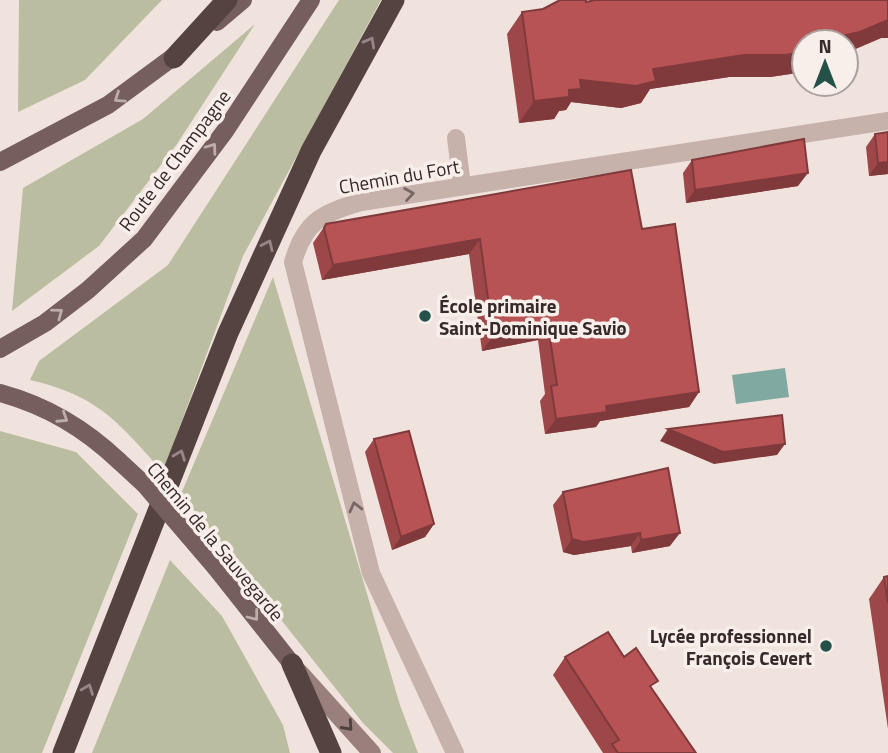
<svg xmlns="http://www.w3.org/2000/svg" width="888" height="753" viewBox="0 0 888 753" font-family="'Titillium Web',sans-serif">
<style>
.green{fill:#bbbda0}
.water{fill:#80aaa1}
.lines{fill:none;stroke-linecap:round;stroke-linejoin:round}
.lane{stroke:#c7b1ab;stroke-width:18}
.street{stroke:#c7b1ab;stroke-width:18}
.secondary{stroke:#9a807d;stroke-width:18}
.primary{stroke:#755e5c;stroke-width:18}
.highway{stroke:#554342;stroke-width:21}
.primary-bridge{stroke:#755e5c;stroke-width:18}
.wall{fill:#9e4749}
.shaded-wall{fill:#813a3c}
.building{fill:#b85355;stroke:#813a3c;stroke-width:2}
.oneway{stroke:#968785}
.oneway2{stroke:#bdadaa}
.oneway3{stroke:#776764}
.oneway4{stroke:#4e403e}
.poi-dot{fill:#245249;stroke:#f8eeea;stroke-width:2.5}
.labels{text-anchor:middle;dominant-baseline:central;stroke-width:7;stroke-linejoin:round;paint-order:stroke}
.street-label{font-size:19px;fill:#352a29;stroke:#f8eeea}
.poi-label{font-size:19px;font-weight:bold;fill:#352a29;stroke:#f8eeea;text-anchor:start}
</style>
<rect width="100%" height="100%" fill="#f0e3de"/>
<path class="green" d="M19,0H162L85,80L18,112Z
M339,0H381L243,256L163,472C118,422 99,396 30,380L39,361L168,265Z
M255,24L177,144L99,246L12,311L23,188L143,119Z
M273,277L400,705L418,753H393L363,723L181,494Z
M0,431L76,452L138,514L42,753H0Z
M170,560L222,616L283,725L290,753H92Z"/>
<path class="water" d="M785,368L789,397L736,404L732,375Z"/>
<g class="lines">
<path class="lane" d="M456,138L462,186"/>
<path class="street" d="M455,753L371,573L293,262C305,221 322,213 361,202L888,121"/>
<path class="secondary" d="M299,672L372,753"/>
<path class="primary" d="M217,22L243,0
M0,162L108,105L184,49
M0,349L45,323L88,290L144,239L225,131L311,0
M0,393C47,406 84,428 119,461
M216,568L292,664"/>
<path class="highway" d="M174,58L227,0
M292,664L331,753
M63,753L228,333L311,151L394,0"/>
<path class="primary-bridge" d="M119,461L145,485L216,568"/>
</g>
<path class="wall" d="M888,0V38H881L846,53V42H804V72L770,77H729L650,89L641,103L621,108L571,102L566,110L559,111L554,119L519,123L507,34L522,12L586,2Z
M875,134L888,174L869,176L866,147Z
M692,160L798,186L686,203L683,173Z
M326,224L642,229L699,392L689,407L600,421L596,427L545,434L540,401L545,394L538,340L482,351L469,254L322,280L313,243Z
M374,439L434,524L425,537L392,550L365,452Z
M563,492L670,546L632,553L631,546L574,555L563,552L553,505Z
M888,576V729L869,599L884,577Z
M565,657H624L652,689L696,753H603L553,675Z"/>
<path class="shaded-wall" d="M888,20V38H881L846,53V42H832L836,37Z
M804,52V72L770,77H729L650,89L641,103L621,108L571,102L566,110L559,111L554,119L519,123L534,101L569,90L580,80L744,55Z
M888,162V174L869,176L878,163Z
M808,173L798,186L686,203L695,190Z
M480,239L469,254L322,280L333,265Z
M548,325L538,340L482,351L493,336Z
M699,392L689,407L600,421L596,427L545,434L556,419L606,406Z
M668,429L785,444L777,455L714,464L660,441Z
M434,524L425,537L392,550L401,537Z
M640,533L631,546L574,555L563,552L572,539Z
M680,533L670,546L632,553L641,540Z"/>
<path class="building" d="M560,0H586V2L595,0H888V20L860,32L836,37V42H804V52L785,55H744L653,69L656,81L636,86L580,80L581,89L569,90V97L534,101L522,12L543,9Z
M888,132V162L878,163L875,134Z
M804,139L808,173L695,190L692,160Z
M631,170L642,229L675,224L699,392L606,406L607,412L556,419L551,386L557,385L548,325L493,336L480,239L333,265L324,228L326,224Z
M782,415L785,444L723,452L668,429Z
M409,431L434,524L401,537L374,439Z
M668,468L680,533L641,540L640,533L584,542L572,539L563,492Z
M888,576V603L884,577Z
M608,632L624,657L636,648L658,681L650,686L696,753H618L612,744L619,740L565,657Z"/>
<defs><path id="oneway-chevron" d="M-2-3.5L2.5 0L-2 3.5" fill="none" stroke-width="1.6" stroke-linecap="round" stroke-linejoin="round" transform="scale(1.75)"/></defs>
<g class="oneway">
<use href="#oneway-chevron" transform="translate(370 42) rotate(-61)"/>
<use href="#oneway-chevron" transform="translate(268 245) rotate(-65)"/>
<use href="#oneway-chevron" transform="translate(180 455) rotate(-69)"/>
<use href="#oneway-chevron" transform="translate(88 689) rotate(-69)"/>
</g>
<g class="oneway2">
<use href="#oneway-chevron" transform="translate(119 98) rotate(146)"/>
<use href="#oneway-chevron" transform="translate(212 148) rotate(-54)"/>
<use href="#oneway-chevron" transform="translate(58 313) rotate(-37)"/>
<use href="#oneway-chevron" transform="translate(63 418) rotate(33)"/>
<use href="#oneway-chevron" transform="translate(254 616) rotate(52)"/>
</g>
<g class="oneway3">
<use href="#oneway-chevron" transform="translate(409 194) rotate(-9)"/>
<use href="#oneway-chevron" transform="translate(355 507) rotate(-104)"/>
</g>
<use class="oneway4" href="#oneway-chevron" transform="translate(348 726) rotate(48)"/>
<g class="poi-dot">
<circle cx="425" cy="316" r="7"/>
<circle cx="826" cy="646" r="7"/>
</g>
<g class="labels">
<g class="street-label">
<text transform="translate(174 160) rotate(-53)">Route de Champagne</text>
<text transform="translate(399 176) rotate(-10)">Chemin du Fort</text>
<text transform="translate(216 541) rotate(50)">Chemin de la Sauvegarde</text>
</g>
<g class="poi-label">
<text x="439" y="305">École primaire<tspan x="439" dy="22">Saint-Dominique Savio</tspan></text>
<text x="812" y="635" text-anchor="end">Lycée professionnel<tspan x="812" dy="22">François Cevert</tspan></text>
</g>
</g>
<g transform="translate(825 63)"><circle r="33" fill="#f8eeea" stroke="#aaa09d" stroke-width="2"/>
<path d="M0-5L12 26L0 18L-12 26Z" fill="#245249"/>
<text y="-10" font-size="19" font-weight="bold" text-anchor="middle" fill="#352a29">N</text>
</g>
</svg>
